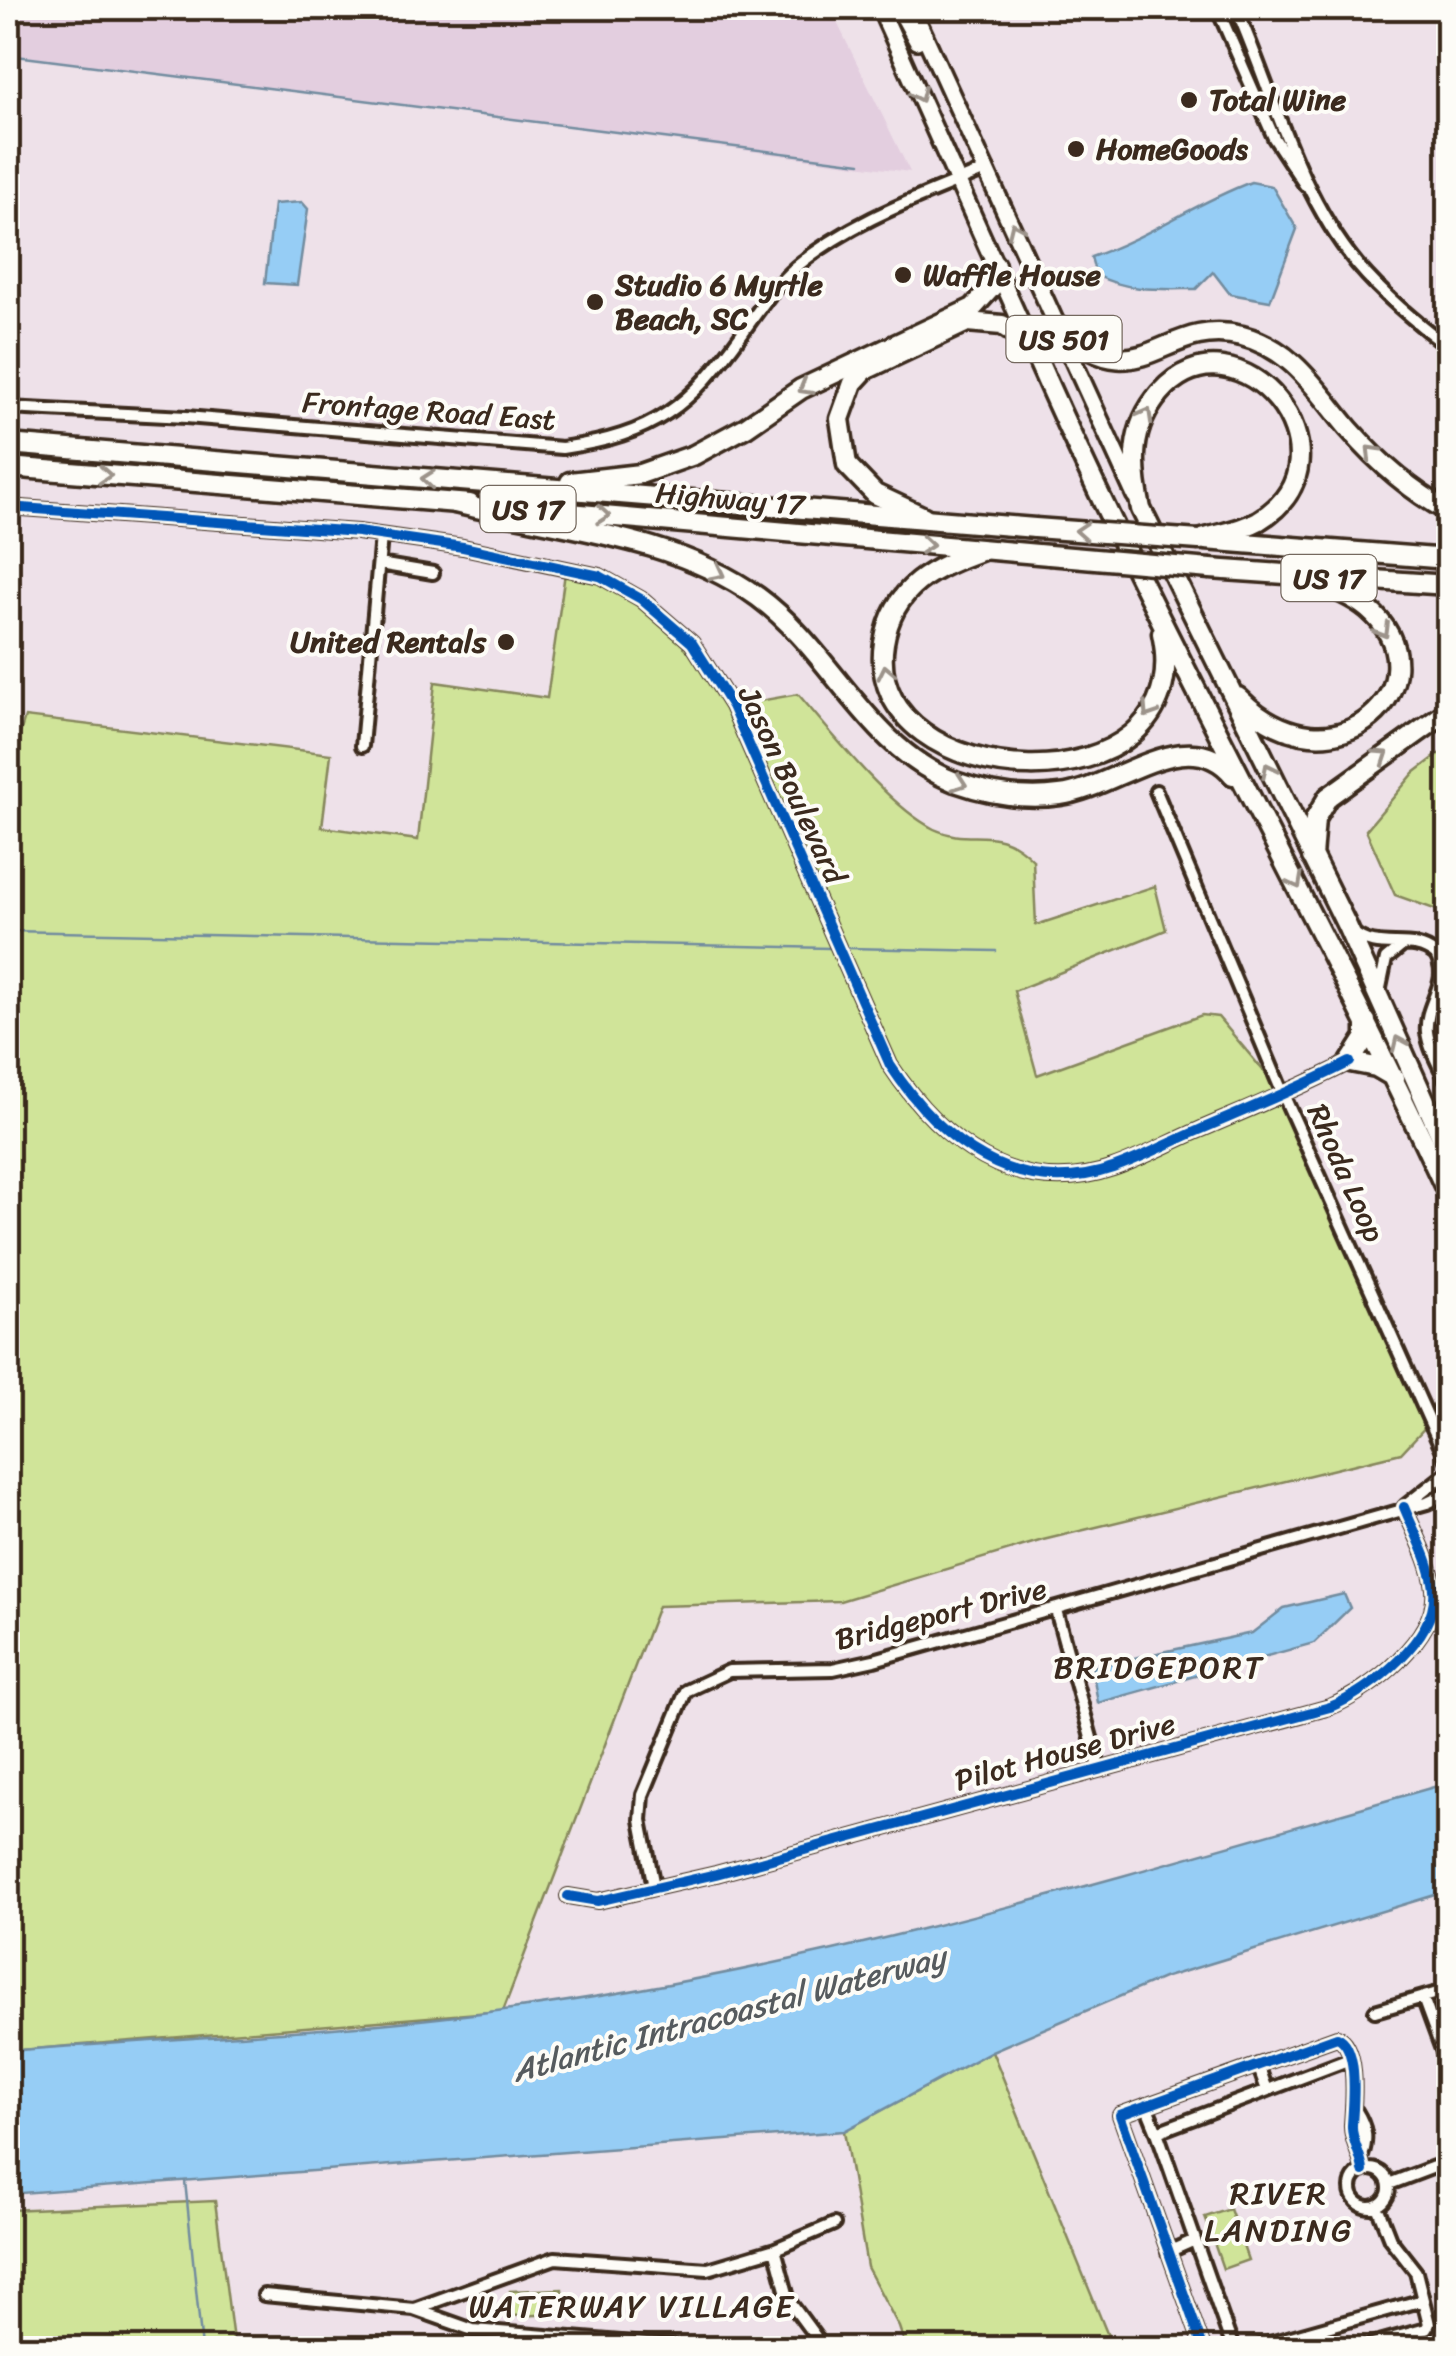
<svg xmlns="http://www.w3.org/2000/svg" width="1456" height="2356" viewBox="0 0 1456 2356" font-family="Sriracha,sans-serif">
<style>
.built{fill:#e3cedf}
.green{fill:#d0e499;stroke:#86875c;stroke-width:2.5}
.water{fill:#96cdf5;stroke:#728c9f;stroke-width:2.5}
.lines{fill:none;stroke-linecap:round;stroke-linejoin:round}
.stream{stroke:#728c9f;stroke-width:2.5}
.minor-casing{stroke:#3b2a1e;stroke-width:18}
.primary-casing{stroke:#3b2a1e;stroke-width:22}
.trunk-casing{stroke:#3b2a1e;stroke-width:25}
.motorway-casing{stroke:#3b2a1e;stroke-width:25}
.minor{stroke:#fdfcf7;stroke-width:10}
.primary{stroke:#fdfcf7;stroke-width:15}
.trunk{stroke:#fdfcf7;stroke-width:18}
.motorway{stroke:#fdfcf7;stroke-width:18}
.trunk-bridge-casing{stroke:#3b2a1e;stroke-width:25;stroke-linecap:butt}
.trunk-bridge{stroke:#fdfcf7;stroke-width:18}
.cycleway-casing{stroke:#fdfcf7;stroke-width:16}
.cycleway{stroke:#0057b8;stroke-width:10}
.oneway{stroke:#9c938a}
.poi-dot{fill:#3b2a1e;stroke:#fdfcf7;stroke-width:4}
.labels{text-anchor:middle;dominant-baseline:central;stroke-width:8;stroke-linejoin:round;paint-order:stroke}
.shield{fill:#fdfcf7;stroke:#75695f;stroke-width:2.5}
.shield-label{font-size:28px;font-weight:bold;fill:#3b2a1e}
.poi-label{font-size:30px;font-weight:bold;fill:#3b2a1e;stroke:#fdfcf7;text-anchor:start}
.street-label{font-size:30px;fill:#3b2a1e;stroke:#fdfcf7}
.neighbourhood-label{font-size:32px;letter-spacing:2.5px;fill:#3b2a1e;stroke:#fdfcf7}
.water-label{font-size:32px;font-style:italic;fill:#565b5e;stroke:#fdfcf7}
</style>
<rect width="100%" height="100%" fill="#eee1e9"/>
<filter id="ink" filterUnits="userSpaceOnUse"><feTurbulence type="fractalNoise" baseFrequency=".01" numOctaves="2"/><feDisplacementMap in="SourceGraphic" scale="20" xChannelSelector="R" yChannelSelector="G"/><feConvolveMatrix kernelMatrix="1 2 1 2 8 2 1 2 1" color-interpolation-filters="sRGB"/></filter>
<g filter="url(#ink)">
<path class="built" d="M8,8H830L910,172L8,54Z"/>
<path class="green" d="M566,566C658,607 677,621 732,706L798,694C832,733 889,807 934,829C972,847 995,821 1033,860L1036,925L1155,886L1166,930L1014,991L1037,1075L1202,1015L1218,1017L1283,1094L1430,1422L1401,1453L1043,1540L840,1601L658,1606L503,2011L8,2051V773L25,717L331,754L322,827L418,840L435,682L547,698Z
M1448,747V914L1395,895L1366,830L1414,773Z
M992,2051L1113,2348H906L899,2327L867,2267L844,2131Z
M215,2201L234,2348H8V2210Z
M1230,2209L1248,2260L1223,2269L1205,2217Z
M562,2289L564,2314L511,2316L510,2291Z"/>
<path class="water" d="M1251,182L1272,186L1297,229L1270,301L1230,294L1213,272L1196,289C1161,289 1128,292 1096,275L1091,257C1147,238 1195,203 1251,182Z
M302,202L308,209L297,285L265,283L274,204Z
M1344,1594L1350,1608L1314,1643L1098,1703L1092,1667L1252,1633L1284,1608Z
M1448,1783V1891L1163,1978L992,2051L844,2131L8,2194V2051C172,2038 340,2032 504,2010C825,1969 1138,1871 1448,1783Z"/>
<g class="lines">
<path class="stream" d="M8,55L861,163
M8,731L11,719
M8,931L830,948
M847,948L996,951
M185,2181L202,2348"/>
<defs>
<path id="minor" d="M1217,8L1274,138L1305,185
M1236,8C1273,93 1297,191 1357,264C1383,295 1416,322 1448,347
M8,408L186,417L562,448C655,435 690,406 743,332C759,310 775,285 796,267C852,220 921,197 988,169
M8,507L358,532L463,547L600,576L641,599L692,643L732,706L890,1065C940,1141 1016,1201 1113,1168C1142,1158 1169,1143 1197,1131C1248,1109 1300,1088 1350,1062
M379,564L433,573
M362,746L381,536
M1156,791L1283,1094L1448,1462
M1352,932C1378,955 1411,933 1436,955C1452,983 1424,1003 1427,1032C1429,1049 1441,1069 1448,1084
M1380,988L1386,959L1403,945
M1405,1506L1448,1472
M1056,1610L1099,1767
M654,1887L641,1820L643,1795L686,1691L729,1671L833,1669L874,1660L1427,1503L1448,1493
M568,1896L598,1901L716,1874L1330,1707C1370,1691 1439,1637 1434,1589C1431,1561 1414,1532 1404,1507
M1423,1998L1448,2066
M1375,2011L1448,1990
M1258,2065L1267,2090
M1146,2105L1157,2132
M1356,2111C1366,2127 1368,2138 1362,2156
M1351 2188a19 19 0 1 1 38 0a19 19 0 1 1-38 0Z
M1389,2184L1434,2167L1448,2166
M775,2249L834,2224
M1168,2252L1195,2240
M264,2295L414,2309L473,2330L696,2348
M414,2309L555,2258L708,2269L775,2249L789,2301L820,2343
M782,2348L820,2343L834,2348
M1203,2348L1120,2115L1337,2037C1360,2046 1353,2105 1352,2125C1351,2141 1362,2155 1363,2171
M1233,2348L1157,2132L1350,2059
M1252,2348L1423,2300
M1358,2348L1426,2329L1429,2324L1416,2272L1390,2239L1377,2206"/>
<path id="primary" d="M880,8L1031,345
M899,8L917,41
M912,8L1135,496"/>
<path id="trunk" d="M1059,327C1140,403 1162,316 1242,336C1293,349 1317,391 1349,429C1377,461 1411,491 1448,511
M8,444L1035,528
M8,467L470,504
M570,482L640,474L694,455L746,427L801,389L973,308L992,287L995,265
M501,507L1049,555
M1205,540L1448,559
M1210,569L1448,585"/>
<path id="motorway" d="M455,503C556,528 672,535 758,597C832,651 867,748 955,782C989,794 1024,800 1060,795C1117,788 1188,720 1233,775
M924,517L875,494L847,465L840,419L853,383L865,370L967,322L1002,325L1031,345C1157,634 1316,908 1448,1194
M1199,540C1218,534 1240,531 1258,521C1365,458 1237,305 1160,393C1129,429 1132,466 1141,509L1347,926L1448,1152
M983,550C933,568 893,586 884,643C860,797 1202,818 1162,633
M1238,697C1335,796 1451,681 1368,609C1350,594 1326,586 1305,577
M1312,857L1315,819L1328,797L1448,711
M1350,1062L1366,1037V1021
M1350,1062L1376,1067L1395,1078"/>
</defs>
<use href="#minor" class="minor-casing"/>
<use href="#primary" class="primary-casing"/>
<use href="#trunk" class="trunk-casing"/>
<use href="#motorway" class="motorway-casing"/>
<use href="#minor" class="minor"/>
<use href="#primary" class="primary"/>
<use href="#trunk" class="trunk"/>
<use href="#motorway" class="motorway"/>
<defs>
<path id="trunk-bridge" d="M1035,528L1199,540
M1049,555L1210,569"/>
</defs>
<use href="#trunk-bridge" class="trunk-bridge-casing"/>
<use href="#trunk-bridge" class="trunk-bridge"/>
<defs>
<path id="cycleway" d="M8,507L358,532L463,547L600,576L641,599L692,643L732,706L890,1065C940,1141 1016,1201 1113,1168C1142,1158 1169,1143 1197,1131C1248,1109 1300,1088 1350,1062
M568,1896L598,1901L716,1874L1330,1707C1370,1691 1439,1637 1434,1589C1431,1561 1414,1532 1404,1507
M1203,2348L1120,2115L1337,2037C1360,2046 1353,2105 1352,2125C1351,2141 1362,2155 1363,2171"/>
</defs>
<use href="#cycleway" class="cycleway-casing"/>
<use href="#cycleway" class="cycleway"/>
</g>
<defs><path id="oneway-chevron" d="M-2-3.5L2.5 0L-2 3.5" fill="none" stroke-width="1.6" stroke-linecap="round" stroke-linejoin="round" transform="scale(2.5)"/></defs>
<g class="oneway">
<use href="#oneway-chevron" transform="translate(919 95) rotate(66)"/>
<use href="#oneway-chevron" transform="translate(1015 229) rotate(-114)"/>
<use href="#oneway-chevron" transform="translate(805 388) rotate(150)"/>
<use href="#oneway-chevron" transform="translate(1146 415) rotate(-61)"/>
<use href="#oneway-chevron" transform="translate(1372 452) rotate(-134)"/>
<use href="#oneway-chevron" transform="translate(105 475) rotate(4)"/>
<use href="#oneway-chevron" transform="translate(428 479) rotate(-175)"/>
<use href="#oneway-chevron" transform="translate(603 515) rotate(5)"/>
<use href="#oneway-chevron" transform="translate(1082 531) rotate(-176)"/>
<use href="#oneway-chevron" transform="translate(927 545) rotate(5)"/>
<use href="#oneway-chevron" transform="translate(718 573) rotate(27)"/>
<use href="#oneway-chevron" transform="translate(1383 631) rotate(59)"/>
<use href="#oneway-chevron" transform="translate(886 672) rotate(-102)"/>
<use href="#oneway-chevron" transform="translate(1149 711) rotate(123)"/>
<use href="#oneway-chevron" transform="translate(1382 756) rotate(-34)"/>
<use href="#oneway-chevron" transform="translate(1269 770) rotate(-116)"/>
<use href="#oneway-chevron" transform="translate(960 783) rotate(19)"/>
<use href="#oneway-chevron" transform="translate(1296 882) rotate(62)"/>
<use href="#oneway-chevron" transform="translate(1399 1043) rotate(-114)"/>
</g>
</g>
<g class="poi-dot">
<circle cx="1189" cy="100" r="10"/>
<circle cx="1076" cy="149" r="10"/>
<circle cx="903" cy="275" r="10"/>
<circle cx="595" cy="302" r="10"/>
<circle cx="506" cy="642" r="10"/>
</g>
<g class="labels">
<g class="shield">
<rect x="1006.5" y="316" width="115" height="46" rx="8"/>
<rect x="480.5" y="486" width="95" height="46" rx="8"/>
<rect x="1281.5" y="555" width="95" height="46" rx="8"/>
</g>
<g class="shield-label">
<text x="1064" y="339">US 501</text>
<text x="528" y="509">US 17</text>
<text x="1329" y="578">US 17</text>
</g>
<g class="poi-label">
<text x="1209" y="100">Total Wine</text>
<text x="1096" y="149">HomeGoods</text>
<text x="923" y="275">Waffle House</text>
<text x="615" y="285">Studio 6 Myrtle<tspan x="615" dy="34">Beach, SC</tspan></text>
<text x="486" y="642" text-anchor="end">United Rentals</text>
</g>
<g class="street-label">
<text transform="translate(429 411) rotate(4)">Frontage Road East</text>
<text transform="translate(730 499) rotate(5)">Highway 17</text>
<text transform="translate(792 785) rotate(65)">Jason Boulevard</text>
<text transform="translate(1346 1173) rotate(66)">Rhoda Loop</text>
<text transform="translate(941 1614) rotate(-14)">Bridgeport Drive</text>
<text transform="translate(1065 1752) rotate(-15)">Pilot House Drive</text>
</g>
<g class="neighbourhood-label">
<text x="1159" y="1667">BRIDGEPORT</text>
<text x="1279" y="2193">RIVER<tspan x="1279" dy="37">LANDING</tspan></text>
<text x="632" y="2306">WATERWAY VILLAGE</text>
</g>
<g class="water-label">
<text transform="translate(729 2014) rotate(-15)">Atlantic Intracoastal Waterway</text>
</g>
</g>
<rect width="1456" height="2356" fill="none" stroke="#fdfcf7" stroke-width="40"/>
<rect x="20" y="20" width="1416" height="2316" fill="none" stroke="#3b2a1e" stroke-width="4" filter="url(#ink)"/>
</svg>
